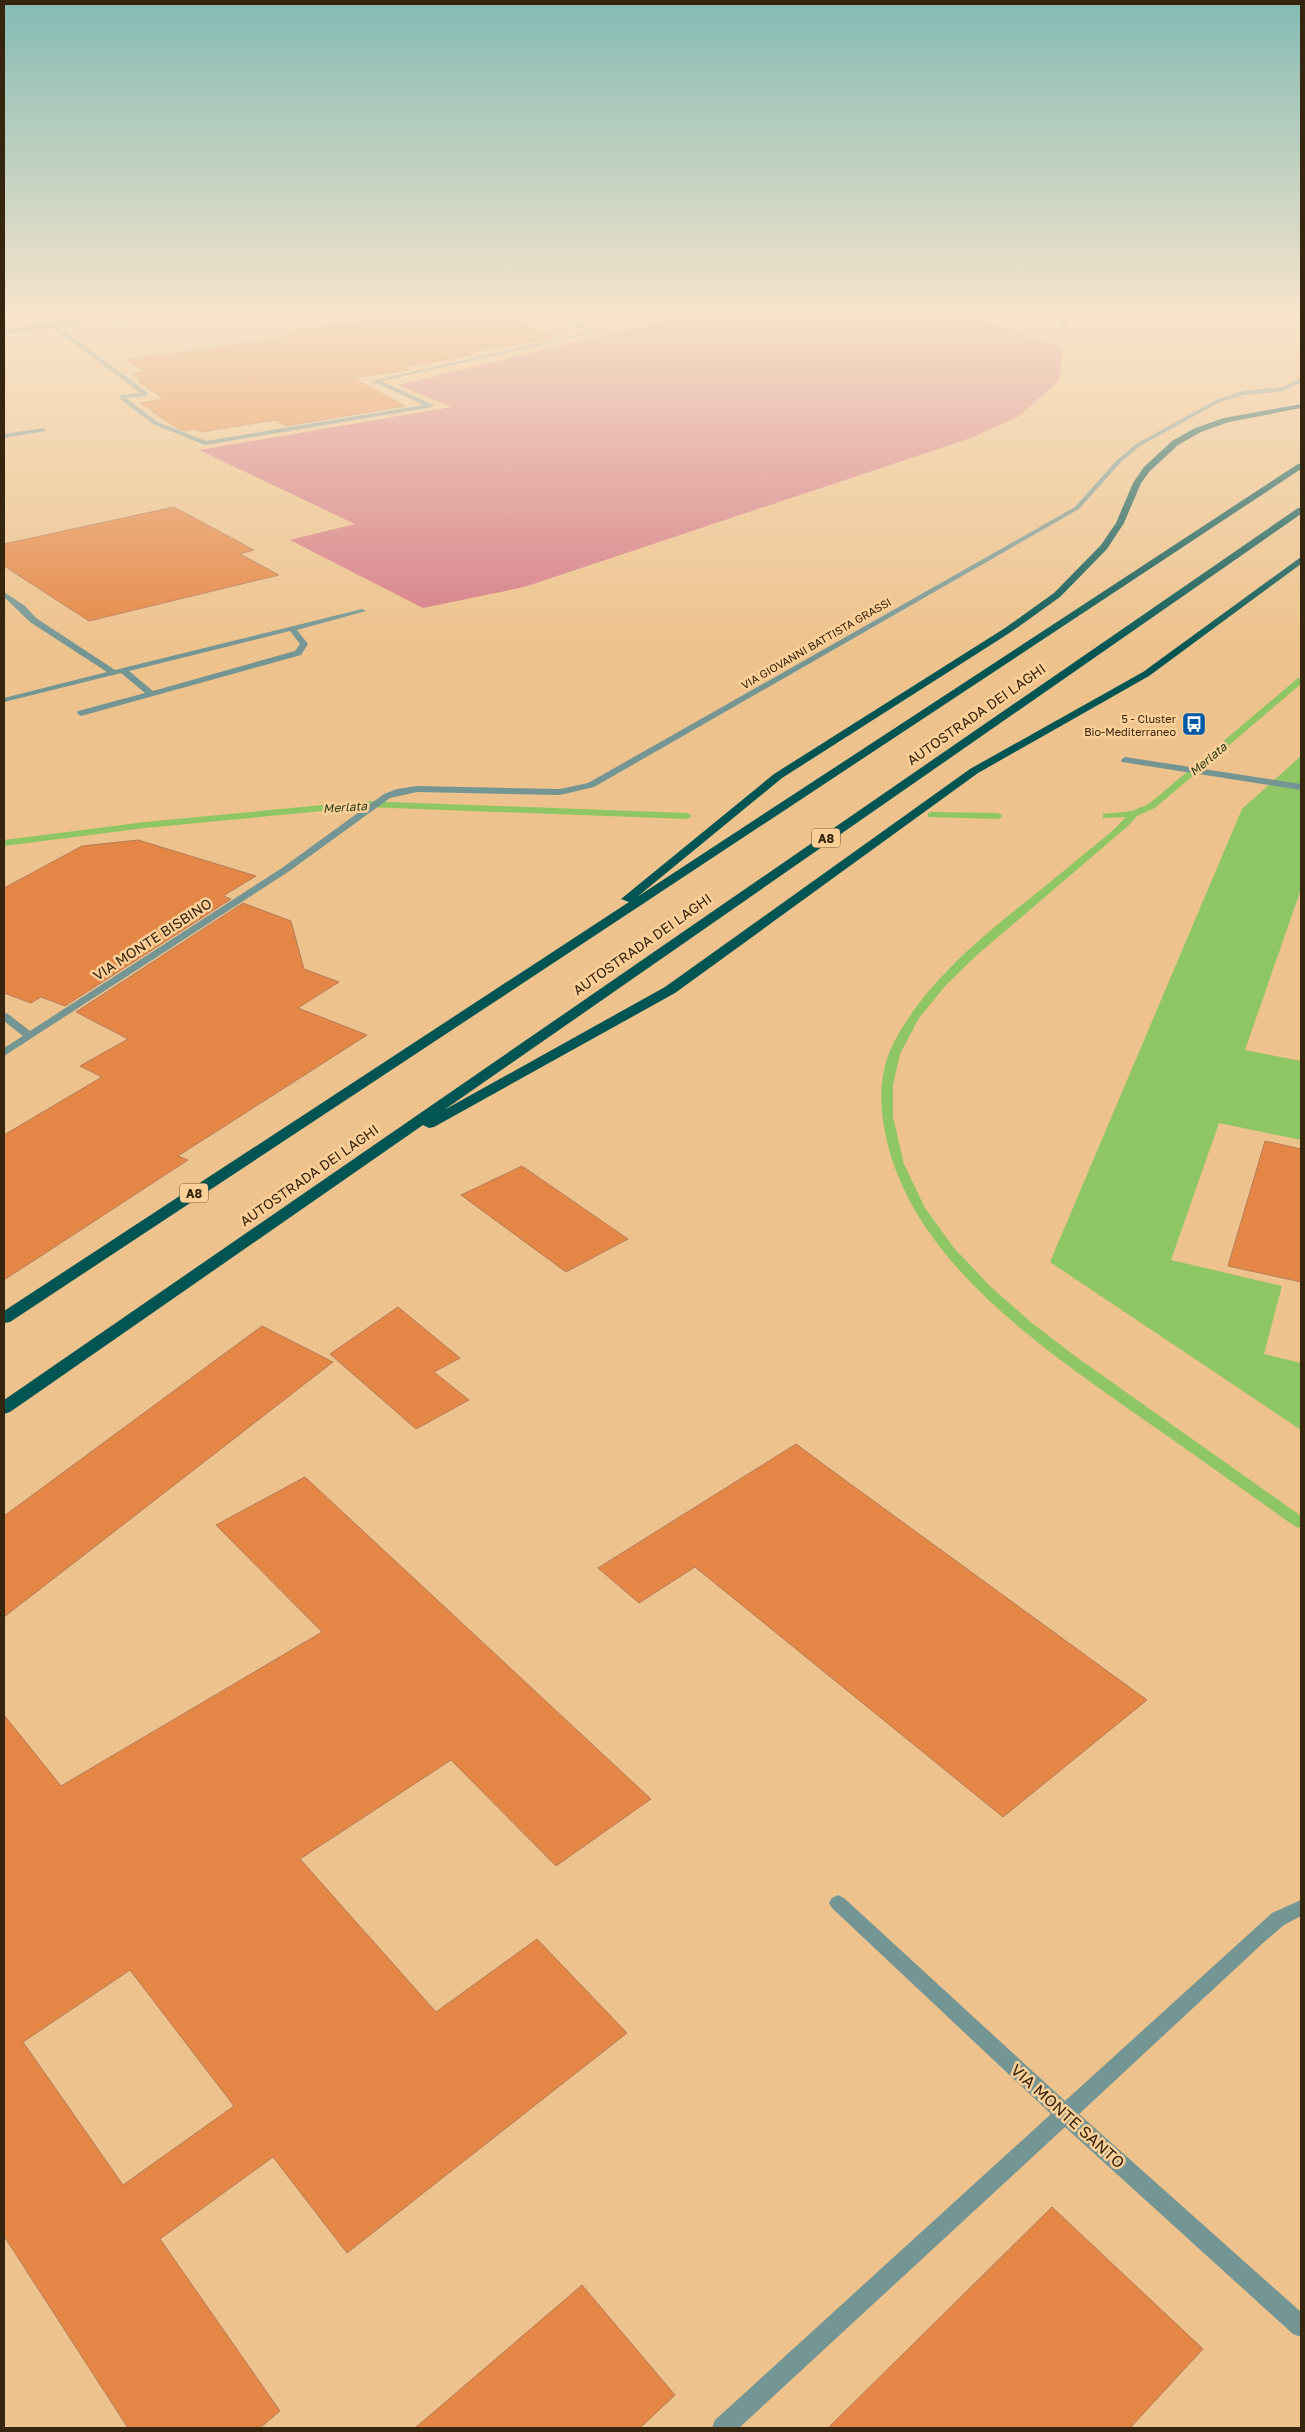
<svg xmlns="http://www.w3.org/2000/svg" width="1305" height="2432" viewBox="0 0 1305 2432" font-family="'Golos Text',sans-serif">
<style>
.green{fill:#d47a85}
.water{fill:#8fc665}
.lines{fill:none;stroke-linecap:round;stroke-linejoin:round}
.stream{fill:#8fc665;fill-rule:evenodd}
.building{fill:#e48645;stroke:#b57d5a;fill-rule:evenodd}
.lane{fill:#739594;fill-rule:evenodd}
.street{fill:#739594;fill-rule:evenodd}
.secondary{fill:#447b79;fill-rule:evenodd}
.highway{fill:#035553;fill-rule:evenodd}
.labels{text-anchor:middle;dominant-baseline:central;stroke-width:5;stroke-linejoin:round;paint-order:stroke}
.far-street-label{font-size:11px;fill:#36260f;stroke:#fbcf98}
.far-poi-label{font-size:11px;fill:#36260f;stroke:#fbcf98;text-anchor:end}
.far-water-label{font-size:12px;font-style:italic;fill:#293f18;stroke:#fbcf98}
.shield{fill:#fbcf98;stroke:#715938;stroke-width:1}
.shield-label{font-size:12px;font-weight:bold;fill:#36260f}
.street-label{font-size:14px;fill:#36260f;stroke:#fbcf98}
.near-street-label{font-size:16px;fill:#36260f;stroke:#fbcf98}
</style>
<rect width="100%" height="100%" fill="#edc28c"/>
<path class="green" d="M704,311H956L1062,347L1059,381L1019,416L971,438L524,587L423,608L290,540L355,524L199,450L452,407L398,385Z"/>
<path class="water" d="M1301,756V889L1245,1050L1301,1061V1140L1219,1123L1171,1260L1282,1286L1264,1354L1301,1363V1430L1050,1262L1242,809Z"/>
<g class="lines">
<path class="stream" d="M213,311H228L96,331L93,329Z
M1298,678H1301V684L1155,808L1137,816L1128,826L977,955L946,985L919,1018L900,1054L893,1085V1117L904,1164L925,1208L954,1248L991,1287L1032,1323L1075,1356L1301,1516V1528L1296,1527C1249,1494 1203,1461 1156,1428C1054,1356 914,1267 886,1137C878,1102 879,1066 898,1035C939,963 1014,913 1077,860C1093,846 1112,833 1126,817L1103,818V814L1132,811L1149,804Z
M365,801L687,813L692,816L687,819L365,807L145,828L4,846V840L145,822Z
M931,812L998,813L1003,816L998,819L928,817V813Z"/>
</g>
<path class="building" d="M468,311H495L555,338L467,352L472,355L403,367L408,370L353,378L405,406L286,426L276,420L201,432L196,429L185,431L177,428L140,403L164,399L138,381H143L134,374L145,372L126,360L282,338L291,330L305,328L425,313L433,316Z
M174,507L254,550L240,554L279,575L89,621L4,566V544Z
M138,840L256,876L223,896L231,899L65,1006L41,997L31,1003L4,993V888L82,846Z
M243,903L291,921L304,969L339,982L298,1008L367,1035L178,1156L188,1160L4,1280V1135L102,1077L80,1066L128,1039L76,1012Z
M1265,1141L1301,1149V1282L1228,1266Z
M522,1166L628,1239L566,1272L461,1195Z
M398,1307L460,1358L434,1372L469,1400L416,1429L330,1354Z
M262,1326L333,1362L4,1617V1516Z
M796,1444L838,1475L1147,1700L1003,1817L695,1567L639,1603L598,1568Z
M305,1477L651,1799L556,1866L451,1760L300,1859L436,2012L537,1939L627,2033L347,2253L273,2157L160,2239L280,2411L260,2428H128L4,2236V1715L61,1786L322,1632L216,1525ZM130,1970L234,2106L123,2185L23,2042Z
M1052,2207L1203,2349L1130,2428H828Z
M582,2285L675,2395L640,2428H415Z"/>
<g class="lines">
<path class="lane" d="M542,311H549L598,332L381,381L433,405V407L205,445L153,424L119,398L121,395L141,393L49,325L54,324L66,332L148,393L146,396L126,398L157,422L206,441L424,405L372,381L589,332Z
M44,428L46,431L4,438V434Z
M4,592L25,606L36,618L115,670L362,609L366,611L297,630L308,644L301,655L81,716L77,713L78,711L145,693L121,673L4,702V698L107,672L30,622L4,597ZM290,631L300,644L295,651L153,691L129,671Z
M1125,757L1301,784V790L1122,762L1121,760Z"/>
<path class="street" d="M1064,311H1070L1066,327L1063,329L1060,327Z
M1301,378V382L1284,391L1244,395L1220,402L1140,446L1121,462L1079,509L594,787L560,795L417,792L390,798L288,872L4,1056V1048L23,1036L4,1021V1013L8,1014L30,1031L282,868L384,794L397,789L417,786L560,789L588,783L1075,507L1117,460L1136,444L1216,400L1243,391L1283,387Z
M838,1895L844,1898L1065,2101L1272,1913L1301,1900V1916L1284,1925L1263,1943L1079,2114L1301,2312V2337L1293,2334L1065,2127L739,2428H712L715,2420L1051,2114L832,1908L829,1903L832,1898Z"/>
<path class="secondary" d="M144,311H160L4,334V330Z"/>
<path class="highway" d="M1301,404V408L1229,422L1201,432L1178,445L1150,471L1141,483L1124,523L1107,549L1060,597L1011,632L782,778L637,897L1298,464H1301V469L10,1322L4,1323V1311L629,902L621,899L774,774L1005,628L1054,593L1101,545L1116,523L1133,483L1144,467L1172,441L1195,428L1224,418Z
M1298,508H1301V514L444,1110L665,987L970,769L1143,672L1301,557V564L1149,676L978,773L675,993L434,1127L429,1128L423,1125L10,1412L4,1414V1400Z"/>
</g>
<linearGradient id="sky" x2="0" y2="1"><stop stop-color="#84bbb4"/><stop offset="0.48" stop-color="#f7e4cb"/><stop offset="1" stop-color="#f7e4cb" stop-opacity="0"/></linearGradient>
<rect width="1305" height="652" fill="url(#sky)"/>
<defs>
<symbol id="bus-square" viewBox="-11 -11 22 22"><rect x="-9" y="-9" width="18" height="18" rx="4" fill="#015aa8" stroke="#fbcf98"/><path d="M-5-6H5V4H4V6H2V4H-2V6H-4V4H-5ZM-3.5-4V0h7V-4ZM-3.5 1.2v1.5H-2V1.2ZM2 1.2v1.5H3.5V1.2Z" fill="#fff"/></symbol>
</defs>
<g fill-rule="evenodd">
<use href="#bus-square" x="1180" y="710" width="28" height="28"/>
</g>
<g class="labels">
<g class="far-street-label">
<text transform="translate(816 643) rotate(-30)">VIA GIOVANNI BATTISTA GRASSI</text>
</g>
<g class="far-poi-label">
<text x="1176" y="718">5 - Cluster<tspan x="1176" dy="13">Bio-Mediterraneo</tspan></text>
</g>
<g class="far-water-label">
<text transform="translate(1208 759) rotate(-40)">Merlata</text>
<text transform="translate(345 807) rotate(-4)">Merlata</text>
</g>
<g class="shield">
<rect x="812" y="828.5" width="28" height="19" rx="4"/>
<rect x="180" y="1183.5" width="28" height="19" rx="4"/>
</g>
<g class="shield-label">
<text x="826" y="838">A8</text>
<text x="194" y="1193">A8</text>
</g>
<g class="street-label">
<text transform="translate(976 714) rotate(-35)">AUTOSTRADA DEI LAGHI</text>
<text transform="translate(152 939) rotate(-33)">VIA MONTE BISBINO</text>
<text transform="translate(642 944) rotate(-35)">AUTOSTRADA DEI LAGHI</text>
<text transform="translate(309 1175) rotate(-35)">AUTOSTRADA DEI LAGHI</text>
</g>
<g class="near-street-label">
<text transform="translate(1068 2116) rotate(42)">VIA MONTE SANTO</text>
</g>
</g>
<rect width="1305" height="2432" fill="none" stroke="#36260f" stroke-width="10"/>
</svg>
